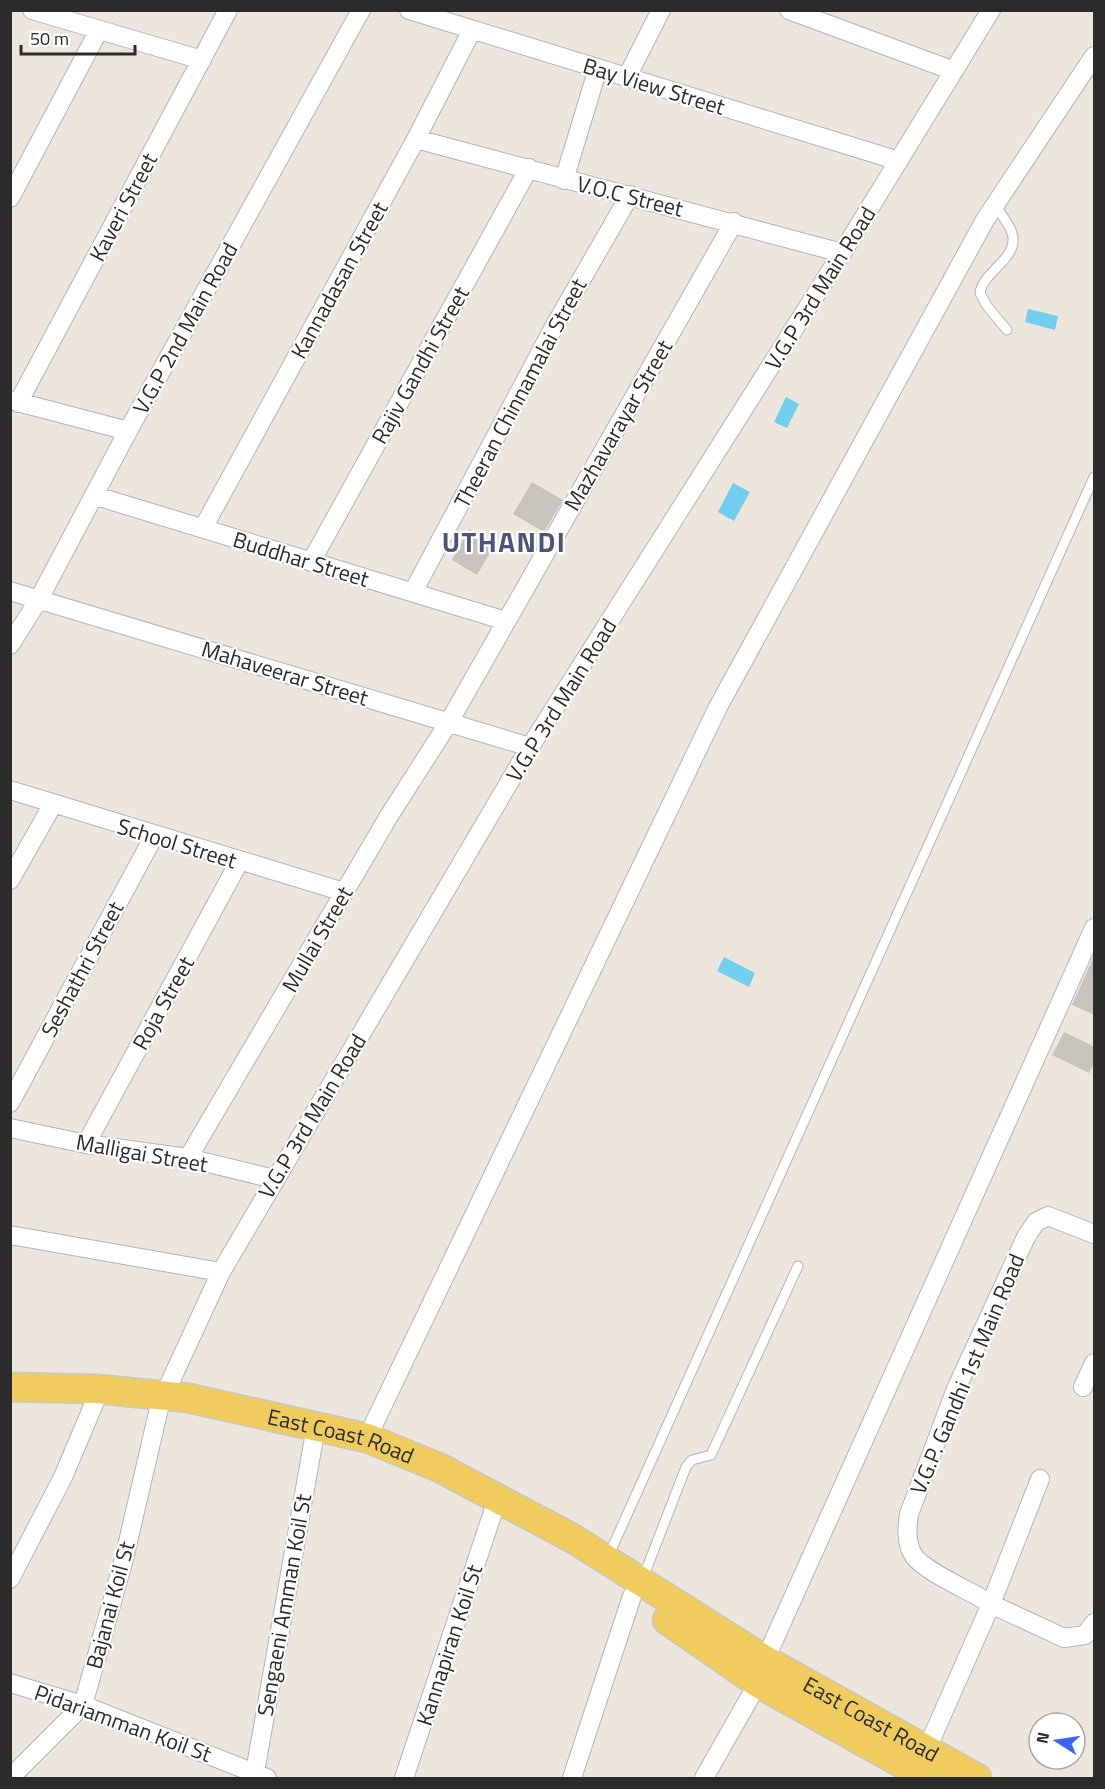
<svg xmlns="http://www.w3.org/2000/svg" width="1105" height="1789" viewBox="0 0 1105 1789" font-family="'Titillium Web',sans-serif">
<style>
.water{fill:#71ceee}
.building{fill:#c8c3bd}
.lines{fill:none;stroke-linecap:round;stroke-linejoin:round}
.lane-casing{stroke:#b1b4bf;stroke-width:11}
.street-casing{stroke:#b1b4bf;stroke-width:20}
.primary-casing{stroke:#c8c8c8;stroke-width:31}
.lane{stroke:#fff;stroke-width:9}
.street{stroke:#fff;stroke-width:18}
.primary{stroke:#f0cc5f;stroke-width:28}
.labels{text-anchor:middle;dominant-baseline:central;stroke-width:4.5;stroke-linejoin:round;paint-order:stroke}
.street-label{font-size:22px;fill:#2b2b2b;stroke:#fff}
.district-label{font-size:28px;font-weight:bold;letter-spacing:1.5px;fill:#4b557c;stroke:#fff}
</style>
<rect width="100%" height="100%" fill="#ede6dd"/>
<path class="water" d="M1028,309L1058,316L1055,330L1025,322Z
M786,397L799,404L787,428L774,422Z
M733,483L750,492L734,521L718,512Z
M724,957L755,973L749,987L717,971Z"/>
<path class="building" d="M532,482L563,500L544,532L513,514Z
M469,529L495,544L477,575L452,560Z
M1095,954V1015L1072,1005Z
M1064,1032L1095,1047V1062L1089,1073L1052,1055Z"/>
<g class="lines">
<defs>
<path id="lane" d="M995,205C1000,214 1010,224 1012,233C1020,258 983,271 980,293L987,306L1007,330
M608,1557L1094,477
M643,1578L686,1467L692,1460L711,1455L798,1266"/>
<path id="street" d="M32,10L202,60
M409,10L899,161
M789,10L954,71
M627,77L661,10
M416,139L842,253
M564,180L598,68
M10,198L99,30
M10,400L128,431
M18,403L228,10
M96,496L506,621
M203,528L416,139L472,30
M311,562L529,168
M10,591L530,747
M413,592L554,327L630,195
M10,645L39,599L128,431L361,10
M10,790L344,892
M10,880L53,804
M10,1103L154,836
M10,1128L86,1144L188,1158L274,1179
M86,1144L239,862
M188,1158L389,816L449,722L734,222
M10,1235L221,1272
M1083,1387L1094,1363
M367,1438L718,707L985,220L1094,56
M1040,1479L991,1604L1064,1638L1085,1635L1094,1623
M10,1579L63,1477L96,1399
M765,1660L1094,928
M10,1683L83,1705L267,1778
M926,1751L991,1604C973,1592 925,1572 914,1556C906,1545 907,1526 909,1514L956,1389L1026,1237L1036,1222L1048,1216L1094,1234
M255,1772L314,1438
M10,1778L83,1705L124,1559L160,1404L221,1272L530,747L842,253L991,10
M404,1778L493,1512
M572,1778L632,1596
M704,1778L758,1683"/>
<g id="primary">
<path id="s1" d="M10,1387L97,1389L188,1398L367,1438L440,1468L572,1538L765,1660L977,1778"/>
<path d="M667,1620L758,1683L928,1778"/>
</g>
</defs>
<use href="#lane" class="lane-casing"/>
<use href="#street" class="street-casing"/>
<use href="#primary" class="primary-casing"/>
<use href="#lane" class="lane"/>
<use href="#street" class="street"/>
<use href="#primary" class="primary"/>
</g>
<g class="labels">
<g class="street-label">
<text transform="translate(654 86) rotate(17)">Bay View Street</text>
<text transform="translate(630 196) rotate(14)">V.O.C Street</text>
<text transform="translate(123 207) rotate(-62)">Kaveri Street</text>
<text transform="translate(339 280) rotate(-61)">Kannadasan Street</text>
<text transform="translate(820 288) rotate(-58)">V.G.P 3rd Main Road</text>
<text transform="translate(185 328) rotate(-61)">V.G.P 2nd Main Road</text>
<text transform="translate(420 365) rotate(-61)">Rajiv Gandhi Street</text>
<text transform="translate(520 393) rotate(-62)">Theeran Chinnamalai Street</text>
<text transform="translate(618 425) rotate(-60)">Mazhavarayar Street</text>
<text transform="translate(301 559) rotate(17)">Buddhar Street</text>
<text transform="translate(285 673) rotate(17)">Mahaveerar Street</text>
<text transform="translate(561 700) rotate(-58)">V.G.P 3rd Main Road</text>
<text transform="translate(177 843) rotate(17)">School Street</text>
<text transform="translate(317 939) rotate(-60)">Mullai Street</text>
<text transform="translate(82 969) rotate(-62)">Seshathri Street</text>
<text transform="translate(163 1003) rotate(-61)">Roja Street</text>
<text transform="translate(312 1116) rotate(-59)">V.G.P 3rd Main Road</text>
<text transform="translate(142 1153) rotate(10)">Malligai Street</text>
<text transform="translate(967 1374) rotate(-67)">V.G.P. Gandhi 1st Main Road</text>
<text stroke="none"><textPath href="#s1" startOffset="336">East Coast Road</textPath></text>
<text transform="translate(110 1605) rotate(-75)">Bajanai Koil St</text>
<text transform="translate(284 1605) rotate(-80)">Sengaeni Amman Koil St</text>
<text transform="translate(449 1645) rotate(-72)">Kannapiran Koil St</text>
<text stroke="none"><textPath href="#s1" startOffset="940">East Coast Road</textPath></text>
<text transform="translate(123 1723) rotate(20)">Pidariamman Koil St</text>
</g>
<g class="district-label">
<text x="504" y="541">UTHANDI</text>
</g>
</g>
<rect width="1105" height="1789" fill="none" stroke="#2b2b2b" stroke-width="24"/>
<g transform="translate(1057 1741) rotate(282)"><circle r="28" fill="#ffffff" stroke="#aaaaaa" stroke-width="1.5"/>
<path d="M0-4.5L10 22L0 15L-10 22Z" fill="#3e63f9"/>
<text y="-9" font-size="16" font-weight="bold" text-anchor="middle" fill="#2b2b2b">N</text>
</g>
<path d="M21 45v9h114v-9" fill="none" stroke="#2b2b2b" stroke-width="3"/>
<text x="30" y="45" font-size="18" fill="#2b2b2b" stroke="#ffffff" stroke-width="4.5" paint-order="stroke">50 m</text>
</svg>
